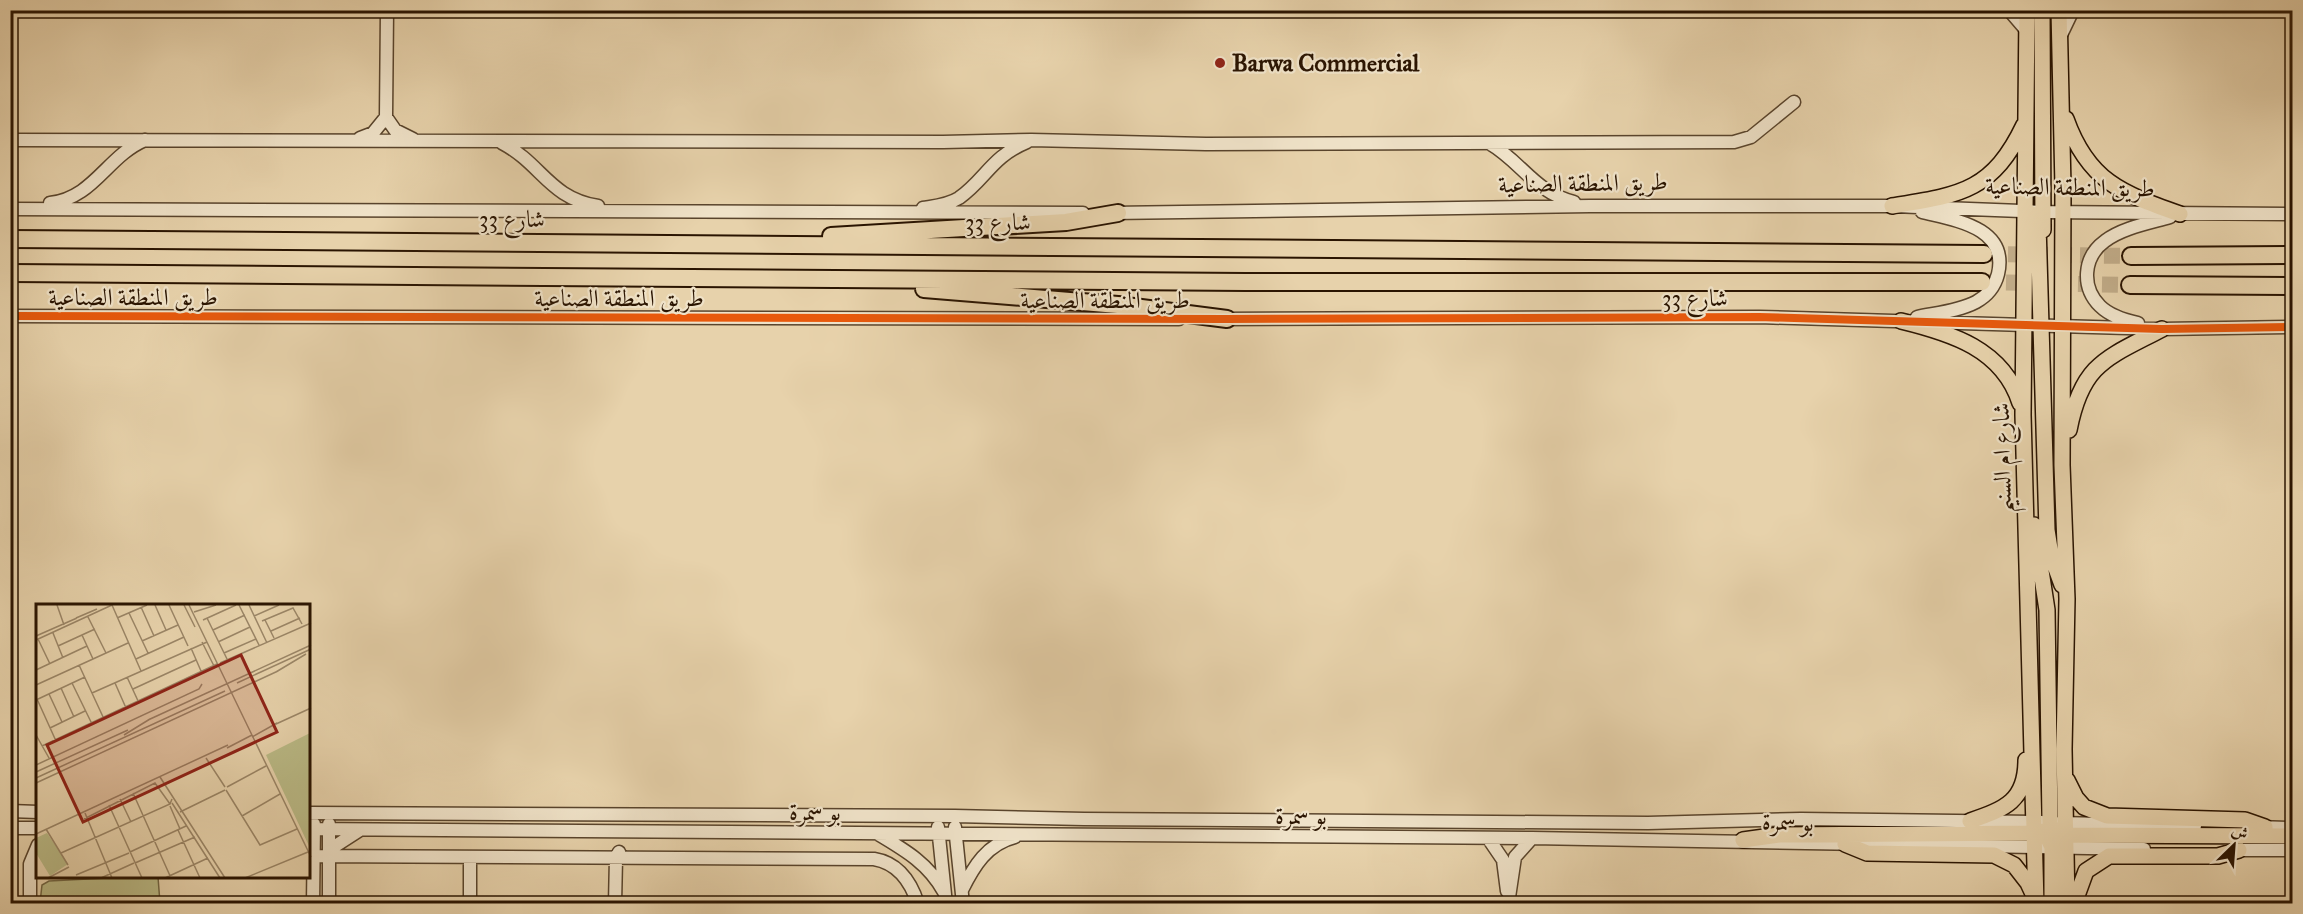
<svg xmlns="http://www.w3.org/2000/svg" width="2303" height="914" viewBox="0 0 2303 914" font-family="'IM FELL Great Primer',Amiri,serif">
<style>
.green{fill:#baba86;stroke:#726744;stroke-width:1.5}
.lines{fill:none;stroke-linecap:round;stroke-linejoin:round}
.highway-tunnel{stroke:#c1ac89;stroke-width:16;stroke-dasharray:16 8;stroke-linecap:butt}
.minor-casing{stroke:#59442c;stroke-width:15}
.major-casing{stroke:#2a1401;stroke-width:18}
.highway-casing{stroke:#2a1401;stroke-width:20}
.minor{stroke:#efe2c8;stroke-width:12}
.major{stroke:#e7d2ab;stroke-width:15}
.highway{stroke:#e7d2ab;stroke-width:16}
.cycleway-casing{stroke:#efe2c8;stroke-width:11}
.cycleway{stroke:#e8590c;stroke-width:8}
.poi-dot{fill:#8f2418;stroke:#efe2c8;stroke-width:2}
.labels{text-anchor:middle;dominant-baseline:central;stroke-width:4.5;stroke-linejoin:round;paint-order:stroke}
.poi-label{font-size:24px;font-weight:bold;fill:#2a1401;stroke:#efe2c8;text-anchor:start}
.street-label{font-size:24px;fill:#2a1401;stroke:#efe2c8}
.inset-road{fill:none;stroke:#9b8667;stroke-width:1.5}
.view{fill:#8f2418;fill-opacity:0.15;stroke:#8f2418;stroke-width:3}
.inset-edge{fill:none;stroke:#2a1401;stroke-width:3}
</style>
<rect width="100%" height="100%" fill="#e7d2ab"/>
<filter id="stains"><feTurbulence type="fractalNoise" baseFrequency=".00333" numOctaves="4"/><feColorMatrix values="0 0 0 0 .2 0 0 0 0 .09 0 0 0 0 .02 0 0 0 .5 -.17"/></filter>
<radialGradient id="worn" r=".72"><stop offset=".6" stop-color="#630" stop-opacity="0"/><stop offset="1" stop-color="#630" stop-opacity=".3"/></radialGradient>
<path class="green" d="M127,877H158L160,903H40L42,885L49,881Z"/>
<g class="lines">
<path class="highway-tunnel" d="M1984,254L2131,256
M1982,282L2130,285"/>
<defs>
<path id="minor" d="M387,10L386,117L395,130L413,139
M2009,10L2027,31
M2061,35L2073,10
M360,138L373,133L386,117
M10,140L943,142L1031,140L1206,144L1734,142L1751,137L1794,102
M502,143C542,164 549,198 598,206
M1489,143C1522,162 1534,192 1574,202
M50,203C94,198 107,156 145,140
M923,208C935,206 948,205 959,198C986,179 991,157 1027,142
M10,209L1083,213
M1112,213L1590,206H1892L2044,212L2292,214
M10,316L1179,319
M1917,317C1936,313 1959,311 1976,302C1987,296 1995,286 1998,274C2009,227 1954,220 1922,212
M1221,319L1759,317L2162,329L2292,327
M2138,323C2124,320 2110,316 2100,306C2081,287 2083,257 2105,241C2122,228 2149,223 2170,217
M10,811L38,812
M309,813L955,816L1084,819L1648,823L1801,819L2042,822
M2059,823L2195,826
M938,827L946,904
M955,827L963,904
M2257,827L2292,828
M10,828H38
M309,829L1532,838L2144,849
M878,834C905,850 929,864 944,892
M1488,838L1503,860L1507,891
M329,850L360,830
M2231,850H2292
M309,856L874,859C898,863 911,882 918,904
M470,857V904
M962,890C974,866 987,844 1015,837
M30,904V864L38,845
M313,904L314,824
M329,904V824
M615,904L616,858L619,852
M1508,904L1515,857L1532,838"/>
<path id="major" d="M2027,10L2023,415L2036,904
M2042,10L2043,230
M2059,10L2063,187L2062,465L2067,599L2064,749L2067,904
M2066,119C2088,181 2121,193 2180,214
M1892,206C1960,195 1992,192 2024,125
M2025,211L2034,215L2038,224L2047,530L2051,555L2062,585
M1901,321C1951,333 2003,349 2020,403
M2069,430C2082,363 2107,358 2162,329
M2034,525L2047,610L2050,823L2054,835L2065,848
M2067,780L2076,798L2084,807L2107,816L2245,820L2265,827
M1970,821C2005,809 2026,801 2026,760
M2044,831L2052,847V904
M2056,835L2292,836
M1743,840L1779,835L2047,833
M1845,844L1867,853L1994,855L2014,865L2028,883L2035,898
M2074,904L2086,871L2109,856H2218L2239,850"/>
<path id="highway" d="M831,236L1066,222L1118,213
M10,239L1984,254
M2131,256L2292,255
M10,273L1245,282H1982
M2130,285L2292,286
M924,289L1118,305L1227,319"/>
</defs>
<use href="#minor" class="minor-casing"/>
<use href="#major" class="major-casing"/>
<use href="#highway" class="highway-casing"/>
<use href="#minor" class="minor"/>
<use href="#major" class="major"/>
<use href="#highway" class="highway"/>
<defs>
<path id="cycleway" d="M10,316L1227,319L1759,317L2162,329L2292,327"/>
</defs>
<use href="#cycleway" class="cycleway-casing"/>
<use href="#cycleway" class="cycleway"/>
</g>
<circle class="poi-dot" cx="1220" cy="63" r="6"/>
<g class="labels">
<g class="poi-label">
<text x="1232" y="63">Barwa Commercial</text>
</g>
<g class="street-label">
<text transform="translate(1583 183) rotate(-1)">طريق المنطقة الصناعية</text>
<text transform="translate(2070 187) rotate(1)">طريق المنطقة الصناعية</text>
<text x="512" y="219">شارع 33</text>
<text x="998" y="222">شارع 33</text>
<text x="133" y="297">طريق المنطقة الصناعية</text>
<text x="619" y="298">طريق المنطقة الصناعية</text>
<text x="1695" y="298">شارع 33</text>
<text x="1105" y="300">طريق المنطقة الصناعية</text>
<text transform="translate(2002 458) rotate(-91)">شارع ام السنيم</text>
<text x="815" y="812">بو سمرة</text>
<text x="1301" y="816">بو سمرة</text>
<text transform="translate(1788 822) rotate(2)">بو سمرة</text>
</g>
</g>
<g transform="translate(36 604)">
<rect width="274" height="274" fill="#e7d2ab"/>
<path d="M274,129V244L230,151ZM11,229L32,260L14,272L0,249V234Z" fill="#baba86"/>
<path class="inset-road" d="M21,1L28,21M76,1L105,67M119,1L130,26M133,1L152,42M148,1L159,23M153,1L275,253M203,1L223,41M213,1L231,39M105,3L118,32M158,8L180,1M93,9L112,49M218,12L243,1M52,13L70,49M40,14L61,5M81,14L111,1M171,14L191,55M167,16L200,1M229,16L238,34M226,17L257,4L266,20M177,26L209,11M235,27L264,14M17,29L27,54M46,31L57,55M0,32L41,14M2,35L14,60M0,36L76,1M106,37L142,21M166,38L179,64M182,38L214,23M22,42L59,25M155,44L165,67M188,49L220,35M100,55L148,33M184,59L275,19M43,61L68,115M0,66L51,42M240,68L270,50M91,73L103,99M36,79L56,120M79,79L90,104M201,79L275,45M0,81L92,39M25,84L38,113M97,85L160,56M56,89L171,38M13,90L26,118M1,95L20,137M0,96L49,73M112,116L275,41M240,120L275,104M14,124L49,107M0,131L13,154M88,131L114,115M216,133L241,119M6,142L181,60M191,144L216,131M170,154L189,183M0,161L163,85L166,80M0,168L92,126M124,173L189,274M0,174L189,87M0,179L242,67M191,183L230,162M190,186L224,241L261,225M97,189L135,274M84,195L95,218M136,199L184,274M73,201L106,274M134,202L144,225M144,208L189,186M49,209L76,274M206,212L244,190M48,215L119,179L134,200M10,225L32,261M142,226L164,274M0,230L192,141M94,248L150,222M25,249L134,200L136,195M99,259L159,233M40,271L93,249M12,274L33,263M65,274L98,259M129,274L172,254M209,274L272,248"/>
<path class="view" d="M205,51L241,128L47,218L11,141Z"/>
<rect width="274" height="274" class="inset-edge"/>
</g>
<rect width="2303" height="914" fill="none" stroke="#e7d2ab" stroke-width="36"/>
<rect x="12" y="12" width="2279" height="890" fill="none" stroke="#2a1401" stroke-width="3"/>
<rect x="18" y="18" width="2267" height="878" fill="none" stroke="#2a1401" stroke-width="1.5"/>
<g transform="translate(2234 845) rotate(25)" stroke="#efe2c8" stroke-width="4.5" paint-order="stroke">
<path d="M0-4.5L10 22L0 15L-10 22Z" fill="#2a1401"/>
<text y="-9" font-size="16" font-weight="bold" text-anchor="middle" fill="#2a1401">ش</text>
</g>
<rect width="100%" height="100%" filter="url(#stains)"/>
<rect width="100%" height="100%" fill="url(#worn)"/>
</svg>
